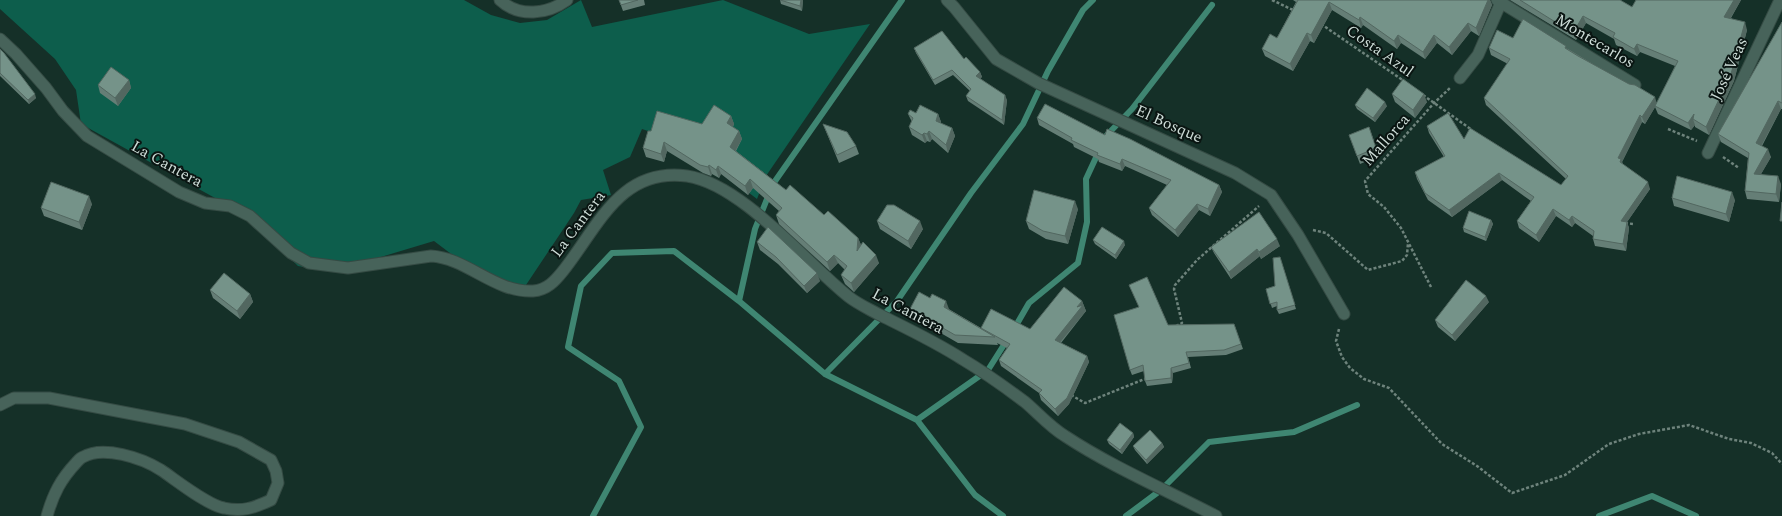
<svg xmlns="http://www.w3.org/2000/svg" width="1782" height="516" viewBox="0 0 1782 516" font-family="Spectral,serif">
<style>
.forest{fill:#0d5e4c}
.lines{fill:none;stroke-linecap:round;stroke-linejoin:round}
.stream{stroke:#3f8672;stroke-width:6}
.minor-casing{stroke:#354b44;stroke-width:13}
.path{stroke:#6e837c;stroke-width:2.5;stroke-dasharray:3 2;stroke-linecap:butt}
.minor{stroke:#47635a;stroke-width:11}
.wall{fill:#657e76}
.shaded-wall{fill:#526760}
.building{fill:#759389;stroke:#526760}
.labels{text-anchor:middle;dominant-baseline:central;stroke-width:4;stroke-linejoin:round;paint-order:stroke}
.street-label{font-size:16px;fill:#cddcd7;stroke:#0a1512}
</style>
<rect width="100%" height="100%" fill="#153028"/>
<path class="forest" d="M0,0H464L491,15L520,23L547,20L581,0L592,27L723,0L809,34L870,24L766,176L757,199L684,143L642,129L630,157L603,170L611,195L581,200L574,213L524,288L479,275L434,241L331,272L298,266L244,214L81,124L76,90L55,59L0,9Z"/>
<g class="lines">
<path class="stream" d="M1106,136L1132,109L1212,5
M739,301L755,229L773,184L902,0
M1014,329L1029,303L1078,263L1087,222L1086,179L1099,151
M825,374L897,301L971,193L1023,124L1048,71L1083,10L1093,0
M917,420L988,370L1007,340
M593,516L641,427L619,381L568,347L581,286L612,253L674,251L739,301L825,374L917,420L975,495L1003,516
M1126,516L1161,490L1209,442L1294,432L1357,405
M1599,516L1652,496L1696,516"/>
<defs>
<path id="minor" d="M500,0C519,18 548,14 567,0
M947,0L954,7L996,59L1038,83L1235,173L1271,195L1298,235L1344,314
M1497,0L1635,85
M0,39L16,54L46,88L63,111L87,136L179,192L205,203L230,206L250,216L291,253L309,263L348,268L431,256C467,258 495,293 533,291C547,290 555,281 563,271C598,227 620,167 687,176C742,184 806,263 849,297C858,304 869,309 878,314C906,328 936,342 962,359C984,372 1005,387 1025,402C1038,413 1050,427 1065,436C1112,467 1166,490 1216,516
M1460,78L1478,55L1502,0
M1708,153L1780,0
M0,405L14,398H49L185,424L239,442L271,460L276,471L278,483L271,500C254,508 242,512 224,508C207,505 176,480 161,470C142,458 103,445 83,457C80,458 78,461 76,463C61,479 53,494 47,516"/>
</defs>
<use href="#minor" class="minor-casing"/>
<path class="path" d="M1272,0L1295,11
M1321,24L1404,81
M1423,95L1472,130
M1668,129L1697,141
M1723,157L1739,168
M1625,223L1633,224
M1313,230L1326,233L1368,270L1402,261L1407,255L1408,243
M1431,287L1401,228L1384,207L1368,194L1365,181L1434,103L1450,88
M1176,326L1182,323L1174,289L1175,285L1197,260L1259,206
M1339,329L1336,341L1342,357L1350,368L1364,379L1389,388L1442,444L1477,466L1512,493L1565,475L1609,444L1639,434L1689,425L1729,439L1751,443L1772,453L1782,464
M1071,395L1085,403L1147,378"/>
<use href="#minor" class="minor"/>
</g>
<path class="wall" d="M619,0H644L645,5L623,11Z
M780,0H803L802,11L781,4Z
M1293,0H1490L1492,5L1479,36L1471,31L1452,55L1437,43L1425,59L1401,43L1397,49L1363,25L1361,28L1332,10L1314,43L1310,41L1293,71L1265,56L1262,49L1277,38L1296,2Z
M1510,0H1620L1632,7L1741,0L1731,18L1747,30L1734,81L1709,135L1695,127V125L1691,130L1658,114L1655,107L1645,124L1642,122L1622,162L1623,164L1650,189L1627,222L1629,228L1626,251L1595,246L1593,239V236L1575,223L1572,227L1556,216L1539,242L1519,228L1517,221L1531,201L1502,180L1452,217L1428,200L1417,179L1415,172L1444,157L1429,133L1427,126L1464,139L1561,185L1566,179L1486,105L1484,98L1508,64L1491,55L1489,48L1513,38L1568,49L1657,103L1675,66L1640,52L1637,56L1616,45L1614,39L1586,23L1576,40Z
M1782,22V109H1781L1762,146L1771,157L1761,174L1781,184L1779,202L1747,199L1745,191L1748,158L1721,142L1718,134Z
M914,48L964,59L980,72L982,77L980,78L1007,100L1004,125L968,101L966,96L970,91L953,75L935,85L916,53Z
M0,49L36,98L29,104L0,76Z
M129,80L131,88L118,106L100,93L98,85Z
M1392,94L1427,102L1415,118L1395,102Z
M1355,105L1387,106L1375,122L1357,109Z
M916,113L938,114L941,122L940,123L952,128L955,136L948,153L932,139L930,142L927,141L925,143L912,135L909,127L912,122L908,114Z
M731,116L734,124L733,127L739,131L742,139L736,151L786,190L858,238L861,245L879,263L854,292L845,284L841,275L845,270L838,263L830,271L779,224L776,215L779,211L753,188L748,195L721,174L719,178L712,174L711,176L703,173L667,151L664,162L646,157L643,148L651,131L702,124Z
M1037,118L1105,135L1219,185L1222,192L1210,216L1199,210L1178,237L1152,215L1149,208L1167,185L1125,166L1122,171L1099,162L1098,159L1074,147L1073,144L1039,125Z
M823,124L856,146L859,154L839,163Z
M1369,127L1379,156L1360,164L1349,135Z
M1672,198L1735,200L1729,222L1674,206Z
M92,204L82,230L44,216L41,208Z
M1078,209L1068,244L1046,239L1029,229L1026,221Z
M1491,220L1493,224L1486,241L1464,232L1463,228Z
M877,221L923,229L911,249L880,229Z
M1093,240L1125,245L1116,259L1095,244Z
M757,242L820,281L807,293L778,264L760,250Z
M1280,246L1261,259L1260,256L1231,279L1214,253L1211,247Z
M1280,257L1296,309L1279,314L1277,310V306L1272,308L1266,289L1275,286Z
M1129,285L1168,325L1234,324L1243,349L1226,355L1188,357L1191,368L1173,373L1172,383L1147,386L1145,381L1144,371L1132,375L1130,370L1139,307Z
M210,290L250,294L253,302L240,319L213,298Z
M930,298L981,328L1030,329L1082,301L1086,311L1061,343L1087,356L1089,362L1069,404L1058,416L1041,400L1039,393L1001,366L999,360L1007,348L997,343L998,345L958,343L913,317L910,309Z
M1489,302L1455,341L1438,327L1435,320Z
M1133,433L1134,437L1122,454L1109,444L1107,440Z
M1162,443L1164,447L1147,464L1135,450L1133,446Z"/>
<path class="shaded-wall" d="M801,0H803L802,11L800,6Z
M1488,0H1490L1492,5L1479,36L1476,28Z
M1734,0H1741L1727,24L1724,17Z
M1329,2L1332,10L1314,43L1311,35Z
M1583,16L1586,23L1576,40L1573,33Z
M1360,17L1363,25L1361,28L1359,20Z
M1745,22L1747,30L1734,81L1709,135L1706,127Z
M1468,23L1471,31L1452,55L1449,47Z
M1307,33L1310,41L1293,71L1290,64Z
M1398,35L1401,43L1397,49L1394,41Z
M1434,35L1437,43L1425,59L1423,52Z
M1637,44L1640,52L1637,56L1634,49Z
M980,72L982,77L978,81L976,76Z
M129,80L131,88L118,106L115,98Z
M35,94L36,98L29,104L28,100Z
M1424,94L1427,102L1415,118L1413,110Z
M1005,95L1007,100L1004,125L1002,120Z
M1655,97L1657,104L1645,124L1642,117Z
M1778,101L1781,109L1759,150L1756,143Z
M1385,102L1387,106L1375,122L1373,118Z
M938,114L941,122L939,129L936,121Z
M1694,114L1693,119L1695,125L1691,130L1688,123Z
M1640,115L1642,122L1622,162L1624,166L1623,168L1618,158Z
M731,116L734,124L730,132L727,123Z
M952,128L955,136L948,153L946,145Z
M739,131L742,139L733,155L730,147Z
M929,131L932,139L930,142L927,134Z
M924,133L927,141L925,143L922,135Z
M664,142L667,151L664,162L661,154Z
M1768,149L1771,157L1757,181L1754,174Z
M1122,159L1125,166L1122,171L1120,164Z
M709,165L712,174L711,176L708,167Z
M718,166L721,174L719,178L716,170Z
M1499,173L1502,180L1452,217L1449,210Z
M1778,176L1781,184L1779,202L1776,194Z
M750,179L753,188L748,195L745,186Z
M1648,182L1650,189L1627,222L1629,228L1626,251L1623,244L1621,221Z
M1219,185L1222,192L1210,216L1208,209Z
M1732,192L1735,200L1729,222L1726,214Z
M89,196L92,204L82,230L79,222Z
M1075,201L1078,209L1068,244L1065,236Z
M1197,204L1199,210L1178,237L1175,230Z
M1553,209L1556,216L1539,242L1536,235Z
M1572,216L1575,223L1572,227L1569,220Z
M1491,220L1493,224L1486,241L1485,237Z
M920,221L923,229L911,249L908,241Z
M858,238L862,247L857,251Z
M1277,239L1280,246L1261,259L1259,252Z
M1124,241L1125,245L1116,259L1115,255Z
M1257,249L1260,256L1231,279L1229,272Z
M834,255L838,263L830,271L827,262Z
M876,255L879,263L854,292L851,283Z
M817,273L820,281L807,293L804,286Z
M250,294L253,302L240,319L237,311Z
M1486,296L1489,302L1455,341L1452,335Z
M946,301L949,309L947,315L944,307Z
M1082,301L1086,311L1057,346L1055,340Z
M1087,356L1089,362L1069,404L1058,416L1055,409Z
M1171,368L1173,373L1172,383L1171,378Z
M1133,433L1134,437L1122,454L1120,450Z
M1162,443L1164,447L1147,464L1146,460Z"/>
<path class="building" d="M619,0H638L621,5Z
M780,0H801L800,6Z
M1298,0H1488L1476,28L1468,23L1449,47L1434,35L1423,52L1398,35L1394,41L1360,17L1359,20L1329,2L1311,35L1307,33L1290,64L1262,49L1270,34L1277,38Z
M1520,0H1620L1632,7L1636,0H1734L1724,17L1745,22L1731,74L1706,127L1693,119L1694,114L1688,123L1655,106L1678,61L1637,44L1634,49L1613,37L1615,33L1583,16L1573,33Z
M1523,19L1566,46L1565,48L1578,56L1629,84L1635,85L1655,97L1642,117L1640,115L1618,158L1621,159L1620,162L1648,182L1621,221L1627,222L1623,244L1593,239L1594,231L1572,216L1569,220L1553,209L1536,235L1517,221L1534,197L1499,173L1449,210L1425,193L1415,172L1445,156L1427,126L1448,113L1464,139L1470,128L1561,185L1568,176L1484,98L1510,59L1489,48L1497,30L1513,38Z
M1782,22V103L1778,101L1756,143L1768,149L1754,174L1778,176L1776,194L1745,191L1749,153L1718,134Z
M942,31L964,59L966,57L980,72L976,76L1005,95L1002,120L966,96L971,89L952,70L933,80L914,48Z
M0,49L4,53L35,94L28,100L0,73Z
M111,67L129,80L115,98L98,85Z
M1403,79L1424,94L1413,110L1392,94Z
M1367,88L1385,102L1373,118L1355,105Z
M1045,104L1105,135L1107,129L1130,139L1219,185L1208,209L1197,204L1175,230L1149,208L1171,180L1122,159L1120,164L1097,155L1098,153L1071,140L1072,138L1037,118Z
M714,105L731,116L727,123L739,131L730,147L786,190L790,185L824,215L828,211L858,238L857,251L863,242L876,255L851,283L841,275L847,266L834,255L827,262L776,215L782,208L750,179L745,186L718,166L716,170L709,165L708,167L700,165L664,142L661,154L643,148L648,131H651L657,111L702,124Z
M920,105L938,114L936,121L952,128L946,145L929,131L927,134L924,133L922,135L909,127L913,118L908,114L910,110L916,113Z
M823,124L847,132L856,146L837,155Z
M1369,127L1376,148L1357,156L1349,135Z
M1677,176L1732,192L1726,214L1672,198Z
M51,182L89,196L79,222L41,208Z
M1034,190L1075,201L1065,236L1043,231L1026,221Z
M1782,202V221H1780Z
M887,205H894L920,221L908,241L877,221Z
M1469,211L1491,220L1485,237L1463,228Z
M1259,212L1277,239L1259,252L1257,249L1229,272L1211,247Z
M768,227L817,273L804,286L776,257L757,242Z
M1102,227L1124,241L1115,255L1093,240Z
M1280,257L1295,305L1277,310V302L1270,304L1266,289L1275,286L1273,258Z
M224,273L250,294L237,311L210,290Z
M1147,277L1168,325L1234,324L1241,344L1224,350L1186,352L1189,363L1171,368V378L1145,381L1143,365L1130,370L1114,315L1139,307L1129,285Z
M1466,280L1486,296L1452,335L1435,320Z
M1064,287L1082,301L1077,307L1083,305L1055,340L1087,356L1067,398L1055,409L1039,393L1042,390L999,360L1010,344L981,328L991,309L1030,329Z
M919,292L930,298L932,294L946,301L944,307L995,337L955,335L910,309Z
M1120,423L1133,433L1120,450L1107,440Z
M1150,430L1162,443L1146,460L1133,446Z"/>
<g class="labels">
<g class="street-label">
<text transform="translate(1595 41) rotate(31)">Montecarlos</text>
<text transform="translate(1380 51) rotate(35)">Costa Azul</text>
<text transform="translate(1729 69) rotate(-65)">José Veas</text>
<text transform="translate(1169 124) rotate(24)">El Bosque</text>
<text transform="translate(1386 140) rotate(-49)">Mallorca</text>
<text transform="translate(167 164) rotate(29)">La Cantera</text>
<text transform="translate(578 224) rotate(-53)">La Cantera</text>
<text transform="translate(908 311) rotate(28)">La Cantera</text>
</g>
</g>
</svg>
